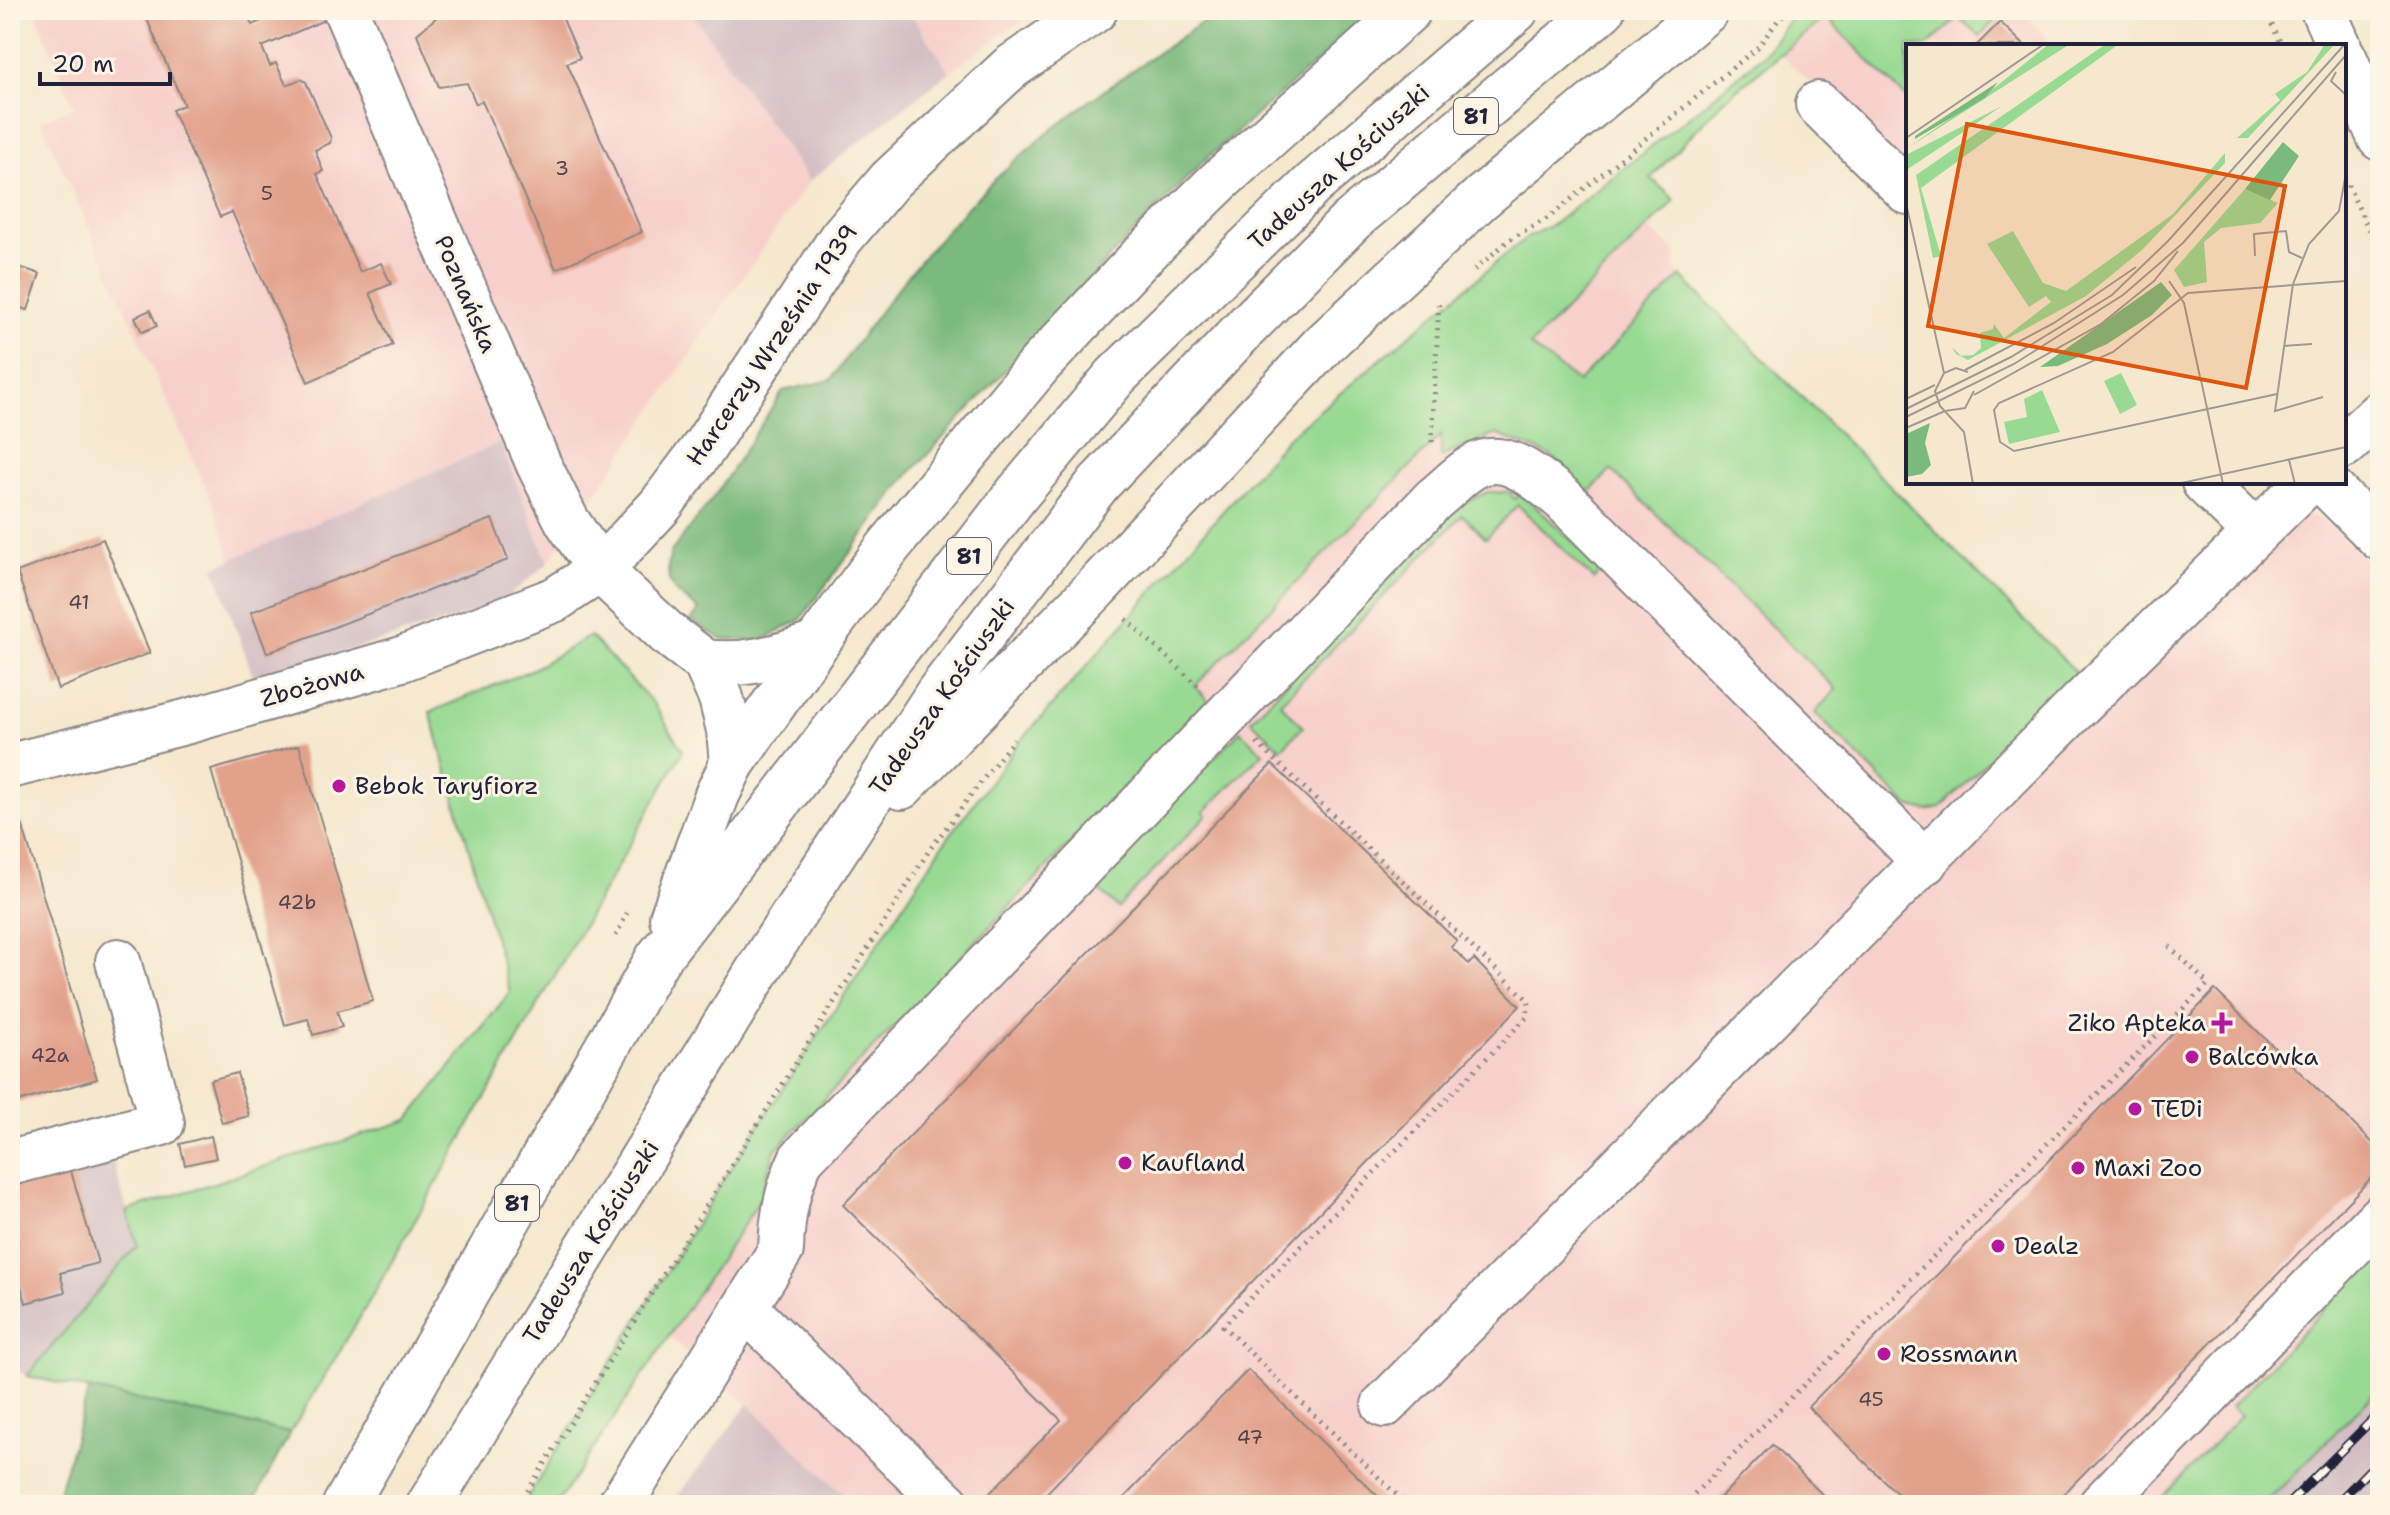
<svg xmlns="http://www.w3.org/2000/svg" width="2390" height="1515" viewBox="0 0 2390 1515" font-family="'Shantell Sans',sans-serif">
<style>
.built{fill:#f7d0cc}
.industrial{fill:#d2bec3}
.green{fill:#98da92;stroke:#5d7e66;stroke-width:2}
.forest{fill:#7aba7c;stroke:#4e6e5c;stroke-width:2}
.building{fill:#e2a18b}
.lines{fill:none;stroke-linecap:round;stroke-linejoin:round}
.minor-casing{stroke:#8c8584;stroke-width:48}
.major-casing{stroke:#8c8584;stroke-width:48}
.path{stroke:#8c8584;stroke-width:5;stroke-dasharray:2 6;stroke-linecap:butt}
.minor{stroke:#fff;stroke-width:44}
.major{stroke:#fff;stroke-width:44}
.rail-casing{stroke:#22223b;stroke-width:9}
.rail{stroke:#fcf5e5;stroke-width:6;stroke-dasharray:18;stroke-linecap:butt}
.poi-dot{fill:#b5179e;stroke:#fcf5e5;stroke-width:3}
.labels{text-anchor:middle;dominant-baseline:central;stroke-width:6;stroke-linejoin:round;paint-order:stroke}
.number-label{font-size:20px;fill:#52424f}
.shield{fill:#fcf5e5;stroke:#63616e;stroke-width:2}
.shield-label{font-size:22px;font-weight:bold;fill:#22223b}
.street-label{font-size:24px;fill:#22223b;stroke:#fcf5e5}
.poi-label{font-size:24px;fill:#22223b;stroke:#fcf5e5;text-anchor:start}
.inset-road{fill:none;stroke:#a19993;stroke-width:2}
.view{fill:#de560e;fill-opacity:0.15;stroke:#de560e;stroke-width:4}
.inset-edge{fill:none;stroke:#22223b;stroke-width:4}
</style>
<rect width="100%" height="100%" fill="#fcf5e5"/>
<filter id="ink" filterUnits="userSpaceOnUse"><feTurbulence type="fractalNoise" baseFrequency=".0125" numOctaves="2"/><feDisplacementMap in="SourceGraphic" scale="16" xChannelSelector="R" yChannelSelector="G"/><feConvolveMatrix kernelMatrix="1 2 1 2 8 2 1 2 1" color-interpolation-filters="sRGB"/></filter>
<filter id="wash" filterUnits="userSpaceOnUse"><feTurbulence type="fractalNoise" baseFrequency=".006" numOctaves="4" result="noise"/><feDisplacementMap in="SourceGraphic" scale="32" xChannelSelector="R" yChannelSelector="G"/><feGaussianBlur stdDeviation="1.8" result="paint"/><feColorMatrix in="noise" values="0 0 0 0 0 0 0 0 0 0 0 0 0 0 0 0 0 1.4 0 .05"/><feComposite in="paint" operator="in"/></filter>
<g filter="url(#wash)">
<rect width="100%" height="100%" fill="#f5e8ce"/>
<path class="built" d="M35,10H690L809,181L548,563L499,443L231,560L214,506L41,121L74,107Z
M908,10H1036L950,72Z
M2005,10H2021L2054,46H1928L1958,17L1980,36Z
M1826,17L1908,100V175L1780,54Z
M1648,227L1676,252L1674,268L1681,276L2076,672L2110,703L2303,516L2318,517L2332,527L2380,575V1250L2231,1407L2241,1415L2155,1505H855L748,1404L669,1337L758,1203L775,1151L1207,700L1195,687Z"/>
<path class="industrial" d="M690,10H908L950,72L809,181Z
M500,443L548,563L497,606L254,679L214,567Z
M110,1151L137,1245L27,1376L10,1369V1179Z
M2380,1387V1505H2264Z
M748,1404L855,1505H671Z"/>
<path class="green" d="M1802,10H1989L1997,18L1980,36L1958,17L1928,46H1908V100L1826,17L1724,100L1651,178L1675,200L1530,346L1578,382L1681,276L2076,672L1941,808L1927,811L1908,806L1815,713L1836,689L1611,470L1588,493L1550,455L1496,434L1441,457V435L1195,686L1208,700L775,1150L758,1203L556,1505H523L722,1182L942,846L1019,743L1288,437L1523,240L1555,223L1706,103L1763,55L1790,19Z
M1488,492H1512V497L1516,499L1519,495L1531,502L1589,557L1588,561L1591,564L1595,563L1598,573L1594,580L1518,505L1486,538L1462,515L1280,703L1303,727L1281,749L1251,720L1460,504Z
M590,636L654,704L683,751L359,1319L290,1433L27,1376L137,1245L127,1211L408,1120L510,992L430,712L531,670Z
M1240,731L1263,753L1204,812L1207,815L1118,908L1094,885Z
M2380,1250V1387L2264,1505H2155L2241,1415L2231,1407Z"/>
<path class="forest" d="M1220,10H1376L1207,158L1124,242L904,480L800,620L761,641L721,639L691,621L699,610L675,591L669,580L668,565L671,552L716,494L783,391L831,380C878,311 928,245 988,186C1057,118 1141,65 1220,10Z
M89,1389L290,1433L252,1505H55Z"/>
<g id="blocks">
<path class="building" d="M143,10H245L252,25L286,10H347L262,47L270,66L276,63L286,85L301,79L306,82L331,138L330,143L315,150L323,171L317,174L360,272L381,263L391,284L370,293L393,345L308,382L232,212L220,217L172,110L184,105Z
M435,10H559L580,58L567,63L642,232L556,269L482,101L476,104L467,83L439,87L417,34L438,16Z
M2000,22L2025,46H1976Z
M10,264L40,274L28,310L10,305Z
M150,310L157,326L142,332L135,317Z
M492,519L508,560L267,653L251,612Z
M103,539L150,653L58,689L17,572Z
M299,745L373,1001L337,1011L342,1027L313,1035L308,1019L285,1025L211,770Z
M1272,764L1457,941L1451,947L1469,964L1474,959L1520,1006L1035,1505H995L986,1497L1061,1420L843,1205Z
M22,824L97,1079L11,1104L10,827Z
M2215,990L2380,1150V1169L2053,1505H1909L1808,1407Z
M237,1073L249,1116L222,1123L210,1080Z
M211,1136L216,1158L185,1165L180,1144Z
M70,1168L98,1263L60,1273L65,1292L26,1303L10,1248V1185Z
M1248,1370L1387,1505H1117Z
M1772,1445L1833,1505H1713Z"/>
</g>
</g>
<g filter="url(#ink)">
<use href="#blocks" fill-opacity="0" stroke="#8c8584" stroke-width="2"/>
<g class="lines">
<defs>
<path id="minor" d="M2323,10L2339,46
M346,11L539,465L567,521L600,570L668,634L705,662L721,698L729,730L732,764
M2344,57L2380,138
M1818,104L1908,192
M2344,446L2380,413
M2204,482L2256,533
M2324,482L2380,538
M705,662C745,667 778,657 816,644
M10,766L189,721L402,659L556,599L600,570L660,506L705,446L841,238L890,180L1010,68L1095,10
M10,1163L162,1123L118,961
M745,1308L948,1505
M1384,1405L2080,704L2308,482
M620,1505L781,1250C782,1217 787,1189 801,1159L1434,499C1447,489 1459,475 1473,467C1505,447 1540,481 1563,499L1925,862
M2101,1505L2380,1217"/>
<path id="major" d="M901,787L1095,589L1323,345L1481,198L1707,10
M672,918L717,795L732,764L816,644L889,546L1040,364L1140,258L1218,182L1409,10
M345,1505L658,958L1017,494L1116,376L1313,184L1516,10
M429,1505L770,951L938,693L1098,484L1247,326L1351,221L1602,10"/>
</defs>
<use href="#minor" class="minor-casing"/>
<use href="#major" class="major-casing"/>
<path class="path" d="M2265,10L2282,46
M2344,178L2380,252
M1474,270L1509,240L1548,218L1757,48L1783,14
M1432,442L1439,299
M1126,619L1198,686
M1257,743L1529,1001L1527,1017L1223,1326L1407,1505
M616,936L627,913
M519,1505L930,849L1014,739
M1683,1505L2208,984L2166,943"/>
<use href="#minor" class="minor"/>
<use href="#major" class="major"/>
<defs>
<path id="rail" d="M2287,1505L2380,1412
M2335,1505L2380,1459"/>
</defs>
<use href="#rail" class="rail-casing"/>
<use href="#rail" class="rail"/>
</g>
</g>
<g class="poi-dot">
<circle cx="339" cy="786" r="8"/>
<path d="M2218 1011h8v8h8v8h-8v8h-8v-8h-8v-8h8z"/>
<circle cx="2192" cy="1057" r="8"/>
<circle cx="2135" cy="1109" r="8"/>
<circle cx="1125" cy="1163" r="8"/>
<circle cx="2078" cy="1168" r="8"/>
<circle cx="1998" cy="1246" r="8"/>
<circle cx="1884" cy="1354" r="8"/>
</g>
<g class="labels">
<g class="number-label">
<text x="562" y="168">3</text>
<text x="267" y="193">5</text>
<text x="79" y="602">41</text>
<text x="297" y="902">42b</text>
<text x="50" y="1055">42a</text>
<text x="1871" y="1399">45</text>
<text x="1250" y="1437">47</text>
</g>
<g class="shield">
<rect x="1454" y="98" width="44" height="36" rx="6"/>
<rect x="947" y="538" width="44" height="36" rx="6"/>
<rect x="495" y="1185" width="44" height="36" rx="6"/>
</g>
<g class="shield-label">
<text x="1476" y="116">81</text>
<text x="969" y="556">81</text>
<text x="517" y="1203">81</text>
</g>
<g class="street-label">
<text transform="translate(1339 167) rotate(-42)">Tadeusza Kościuszki</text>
<text transform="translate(466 294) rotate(67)">Poznańska</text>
<text transform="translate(772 345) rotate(-56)">Harcerzy Września 1939</text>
<text transform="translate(312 685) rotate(-16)">Zbożowa</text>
<text transform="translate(942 697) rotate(-55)">Tadeusza Kościuszki</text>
<text transform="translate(591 1242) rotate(-58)">Tadeusza Kościuszki</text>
</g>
<g class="poi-label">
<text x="355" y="786">Bebok Taryfiorz</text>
<text x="2206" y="1023" text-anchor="end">Ziko Apteka</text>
<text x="2208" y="1057">Balcówka</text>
<text x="2151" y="1109">TEDi</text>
<text x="1141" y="1163">Kaufland</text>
<text x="2094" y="1168">Maxi Zoo</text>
<text x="2014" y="1246">Dealz</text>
<text x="1900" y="1354">Rossmann</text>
</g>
</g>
<g transform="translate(1906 44)">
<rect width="440" height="440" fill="#f5e8ce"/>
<path d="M143,0H164L0,105L92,41ZM200,0H213L15,144L35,212L27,214L10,131ZM419,0H429L342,94H331L374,56L369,50L335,73L401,28ZM96,62L2,125L0,111ZM319,109V119L236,206L180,252L62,316L50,310L46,303L55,312L67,311L75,304L74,289L87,285L88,280L98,294L145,258L140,252L123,263L81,200L107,187L137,239L160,247L267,170ZM339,145L372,159L354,179L315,184L298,198L301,238L278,243L268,226ZM215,329L231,361L214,370L198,337ZM136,346L154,388L103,400L98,378L121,373L118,355Z" fill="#98da92"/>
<path d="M92,38L79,54L9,95V92ZM377,98L393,112L364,156L339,145ZM255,238L266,251L246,271L201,300L152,322L134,323ZM24,379L19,399L25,421L16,430L0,433V390Z" fill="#7aba7c"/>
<path class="inset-road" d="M430,28L425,37L440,51M0,94L138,0M0,159L38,329M349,212L348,190L380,187L383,208L396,214M263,237L278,259L294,333M378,302L406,300M59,326L148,279L230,223M62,328L50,324L38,329L29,347L34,362L58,388L67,440M295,336L317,440M371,350L108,407L94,398L88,366L93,359L207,308L282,249L440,237M68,351L195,280L248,237L272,207M417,353L369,367L387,240L403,200L433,167L440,129M0,355L29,341M0,365L105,313L206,251L262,197L439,0M39,367L59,364L68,347M0,373L108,320L217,251L277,199L440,11M0,384L39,367M383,416L389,440M271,440L440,403"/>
<path class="view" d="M61,80L379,142L340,344L22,282Z"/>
<rect width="440" height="440" class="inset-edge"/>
</g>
<rect width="2390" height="1515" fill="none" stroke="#fcf5e5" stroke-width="40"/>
<path d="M40 72v12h130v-12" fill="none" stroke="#22223b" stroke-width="4"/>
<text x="52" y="72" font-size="24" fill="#22223b" stroke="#fcf5e5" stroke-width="6" paint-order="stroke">20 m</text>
</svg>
